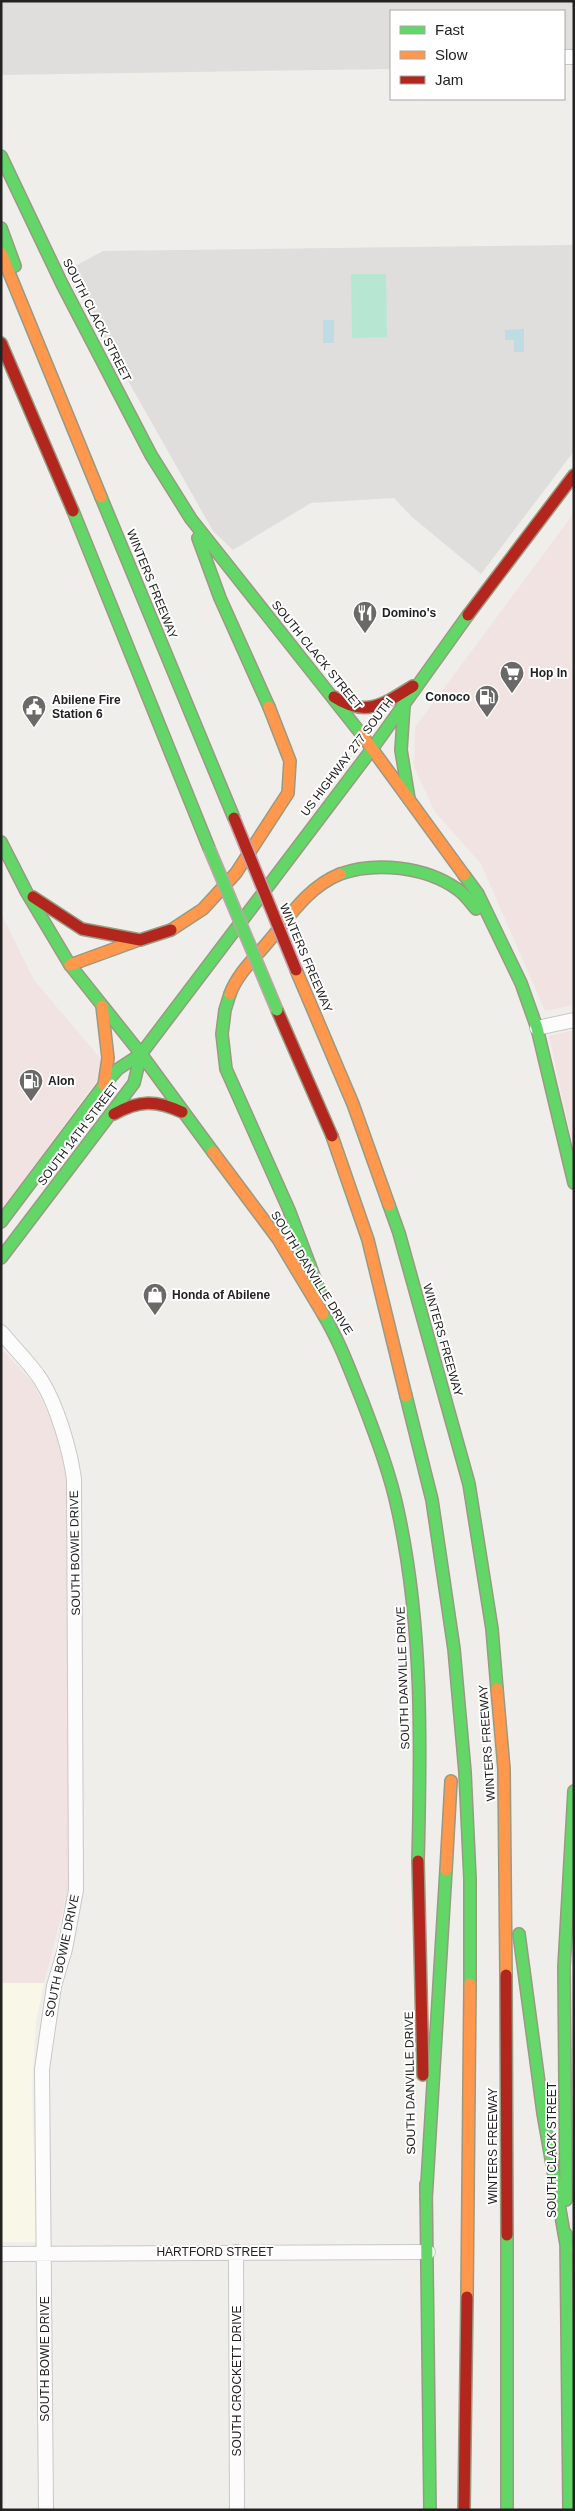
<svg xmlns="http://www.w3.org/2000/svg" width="575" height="2511" viewBox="0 0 575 2511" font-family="Arial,sans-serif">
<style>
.residential{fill:#dfdedc}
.commercial{fill:#f1e3e1}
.education{fill:#f8f7e8}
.pitch{fill:#b7e6d2}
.water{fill:#bfdbe3}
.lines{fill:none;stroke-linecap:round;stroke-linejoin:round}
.street-casing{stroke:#c9c8c7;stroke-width:16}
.fast-casing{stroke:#999a82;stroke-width:14}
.slow-casing{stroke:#999a82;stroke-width:14}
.jam-casing{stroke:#999a82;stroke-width:14}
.street{stroke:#fdfcfc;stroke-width:14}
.fast{stroke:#63d668;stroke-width:11}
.slow{stroke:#ff974d;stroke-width:11}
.jam{stroke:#b3261e;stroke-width:11}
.fast-bridge-casing{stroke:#c5a2ac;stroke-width:14;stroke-linecap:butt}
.jam-bridge-casing{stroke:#c5a2ac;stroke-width:14;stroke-linecap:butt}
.fast-bridge{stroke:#63d668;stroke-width:11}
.jam-bridge{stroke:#b3261e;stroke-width:11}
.labels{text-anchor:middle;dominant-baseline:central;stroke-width:4;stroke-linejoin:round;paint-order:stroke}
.street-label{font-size:12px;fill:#222;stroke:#fff}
.poi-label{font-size:12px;font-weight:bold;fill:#222;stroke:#fff;text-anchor:start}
</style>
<rect width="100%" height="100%" fill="#f0eeeb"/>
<path class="residential" d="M1,1H574V50H564V11H391V69L1,75Z
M571,245L574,246V451L481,574L412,517L394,498L311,503L233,550L213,531L66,271L103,251Z"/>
<path class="commercial" d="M574,513V1005L545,1011L481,864L435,812L414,767L415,727Z
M1,913L34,980L101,1059L97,1080L1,1211Z
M574,1030V1151L549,1036Z
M1,1348L34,1384L53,1424L63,1452L71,1493L69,1888L44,1983H1Z"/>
<path class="education" d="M1,1983H44L36,2021L32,2088L36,2242H1Z"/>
<path class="pitch" d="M351,274H386L387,337L352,338Z"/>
<path class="water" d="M323,320H334V343H323Z
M524,329V352H514V340H505V330Z"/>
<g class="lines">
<defs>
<path id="street" d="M564,57H574
M537,1028L574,1020
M1,1332C14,1348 30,1363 41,1380C57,1405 70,1450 74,1479L76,1890L65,1949L54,1986L42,2069L46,2510
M236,2252L237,2510
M1,2254L428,2252"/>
<path id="fast" d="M1,156L62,284L151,455L191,519L362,735
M1,228L15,266
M101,497L234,818
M73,511L209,848
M198,538L220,598L269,707
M404,705L401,750L409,799
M1,842L27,893L70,965L141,1054L213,1152
M340,874C376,861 426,867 457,889C465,894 470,902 476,909
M464,875L478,894L521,983L537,1028L574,1183
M230,994L225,1010L222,1034L226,1069L289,1210L320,1292
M141,1054L372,749L468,615
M389,1205L399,1233L469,1484L492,1629L497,1689
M1,1222L104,1085L118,1069L141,1054
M1,1258L134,1083L141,1054
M323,1314C340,1342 350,1371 362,1400C376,1437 390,1473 398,1511C423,1626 421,1745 418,1861
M406,1396L432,1500L454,1649L465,1772L470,1879V1984
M519,1934L543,2113L567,2250
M426,2184L430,2510
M426,2200L446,1870
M566,2200L564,1967L574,1791
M566,2234L569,2510
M507,2235V2510"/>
<path id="slow" d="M1,253L101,497
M362,735L464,875
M171,930L203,909L236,873L288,793L290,761L269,707
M70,965L136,941
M296,970L353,1104L389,1205
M230,994C238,973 254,959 268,942C290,916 308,887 340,874
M102,1006L108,1058L104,1085
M332,1136L368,1240L406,1396
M213,1152L278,1239L323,1314
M497,1689L504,1769L506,1975
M446,1870L451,1781
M467,2297L470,1984"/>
<path id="jam" d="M1,343L73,511
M468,615L574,475
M334,697C366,718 384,704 413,686
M33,897L82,929L140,940L171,930
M277,1010L332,1136
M114,1114C139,1100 156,1100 182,1112
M418,1861L423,2075
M506,1975L507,2235
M464,2510L467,2297"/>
</defs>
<use href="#street" class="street-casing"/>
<use href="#fast" class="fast-casing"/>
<use href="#slow" class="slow-casing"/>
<use href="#jam" class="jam-casing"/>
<use href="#street" class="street"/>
<use href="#fast" class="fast"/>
<use href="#slow" class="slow"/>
<use href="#jam" class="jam"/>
<defs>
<path id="fast-bridge" d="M209,848L277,1010"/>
<path id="jam-bridge" d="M234,818L296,970"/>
</defs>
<use href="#fast-bridge" class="fast-bridge-casing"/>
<use href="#jam-bridge" class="jam-bridge-casing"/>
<use href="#fast-bridge" class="fast-bridge"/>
<use href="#jam-bridge" class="jam-bridge"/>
</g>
<defs>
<symbol id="restaurant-pin" viewBox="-11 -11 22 30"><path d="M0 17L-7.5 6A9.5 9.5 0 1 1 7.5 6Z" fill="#6a6968" stroke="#fff"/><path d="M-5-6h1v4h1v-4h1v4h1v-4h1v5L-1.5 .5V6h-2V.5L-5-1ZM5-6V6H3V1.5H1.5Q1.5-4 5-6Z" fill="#fff"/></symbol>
<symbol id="supermarket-pin" viewBox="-11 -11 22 30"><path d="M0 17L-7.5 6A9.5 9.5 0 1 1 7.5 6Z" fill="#6a6968" stroke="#fff"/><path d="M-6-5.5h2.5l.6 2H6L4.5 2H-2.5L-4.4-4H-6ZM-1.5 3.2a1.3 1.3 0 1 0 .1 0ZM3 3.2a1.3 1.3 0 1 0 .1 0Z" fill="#fff"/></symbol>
<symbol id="fuel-pin" viewBox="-11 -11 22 30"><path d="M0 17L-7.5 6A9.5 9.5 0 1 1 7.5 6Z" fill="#6a6968" stroke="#fff"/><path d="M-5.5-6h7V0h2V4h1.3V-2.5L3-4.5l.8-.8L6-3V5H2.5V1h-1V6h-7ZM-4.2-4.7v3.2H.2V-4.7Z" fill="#fff"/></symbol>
<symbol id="civic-pin" viewBox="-11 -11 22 30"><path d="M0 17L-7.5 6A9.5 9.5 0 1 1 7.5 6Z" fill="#6a6968" stroke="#fff"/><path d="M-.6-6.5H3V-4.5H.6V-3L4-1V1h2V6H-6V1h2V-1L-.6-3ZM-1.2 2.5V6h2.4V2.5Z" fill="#fff"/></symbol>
<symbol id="shop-pin" viewBox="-11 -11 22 30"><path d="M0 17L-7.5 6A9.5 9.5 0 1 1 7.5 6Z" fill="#6a6968" stroke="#fff"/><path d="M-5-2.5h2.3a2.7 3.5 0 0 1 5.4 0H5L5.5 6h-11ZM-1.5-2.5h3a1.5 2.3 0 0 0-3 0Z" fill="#fff"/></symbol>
</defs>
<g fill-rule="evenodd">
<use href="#restaurant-pin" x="351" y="599" width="28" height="38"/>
<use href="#supermarket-pin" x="498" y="659" width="28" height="38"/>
<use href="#fuel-pin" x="473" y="683" width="28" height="38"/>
<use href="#civic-pin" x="20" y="693" width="28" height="38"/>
<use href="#fuel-pin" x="17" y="1067" width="28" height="38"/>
<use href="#shop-pin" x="141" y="1281" width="28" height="38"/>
</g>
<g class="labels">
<g class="street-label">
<text transform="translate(97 320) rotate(63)">SOUTH CLACK STREET</text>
<text transform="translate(152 584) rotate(68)">WINTERS FREEWAY</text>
<text transform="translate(317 655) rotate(51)">SOUTH CLACK STREET</text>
<text transform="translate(347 757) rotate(-53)">US HIGHWAY 277 SOUTH</text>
<text transform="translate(306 958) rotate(67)">WINTERS FREEWAY</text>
<text transform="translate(78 1134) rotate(-53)">SOUTH 14TH STREET</text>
<text transform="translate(312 1273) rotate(58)">SOUTH DANVILLE DRIVE</text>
<text transform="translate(443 1340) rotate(74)">WINTERS FREEWAY</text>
<text transform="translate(75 1553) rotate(-91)">SOUTH BOWIE DRIVE</text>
<text transform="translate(403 1678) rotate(-92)">SOUTH DANVILLE DRIVE</text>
<text transform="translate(487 1743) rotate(-94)">WINTERS FREEWAY</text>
<text transform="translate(62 1956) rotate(-78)">SOUTH BOWIE DRIVE</text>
<text transform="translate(410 2083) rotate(-91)">SOUTH DANVILLE DRIVE</text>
<text transform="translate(493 2146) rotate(-90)">WINTERS FREEWAY</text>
<text transform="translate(552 2150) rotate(-90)">SOUTH CLACK STREET</text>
<text x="215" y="2252">HARTFORD STREET</text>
<text transform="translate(45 2359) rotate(-90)">SOUTH BOWIE DRIVE</text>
<text transform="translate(237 2381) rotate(-90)">SOUTH CROCKETT DRIVE</text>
</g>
<g class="poi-label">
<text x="382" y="613">Domino's</text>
<text x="530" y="673">Hop In</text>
<text x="470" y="697" text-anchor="end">Conoco</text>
<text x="52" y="700">Abilene Fire<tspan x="52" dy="14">Station 6</tspan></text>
<text x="48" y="1081">Alon</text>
<text x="172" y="1295">Honda of Abilene</text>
</g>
</g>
<rect width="575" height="2511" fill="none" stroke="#222222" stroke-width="5"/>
<rect x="390" y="10" width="175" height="90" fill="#ffffff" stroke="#a7a7a7"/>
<rect x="400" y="26" width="25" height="8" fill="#63d668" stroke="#a7a7a7"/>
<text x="435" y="35" font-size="15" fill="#222222">Fast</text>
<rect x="400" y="51" width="25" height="8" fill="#ff974d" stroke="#a7a7a7"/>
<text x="435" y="60" font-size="15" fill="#222222">Slow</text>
<rect x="400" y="76" width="25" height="8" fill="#b3261e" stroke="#a7a7a7"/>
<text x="435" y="85" font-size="15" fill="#222222">Jam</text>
</svg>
